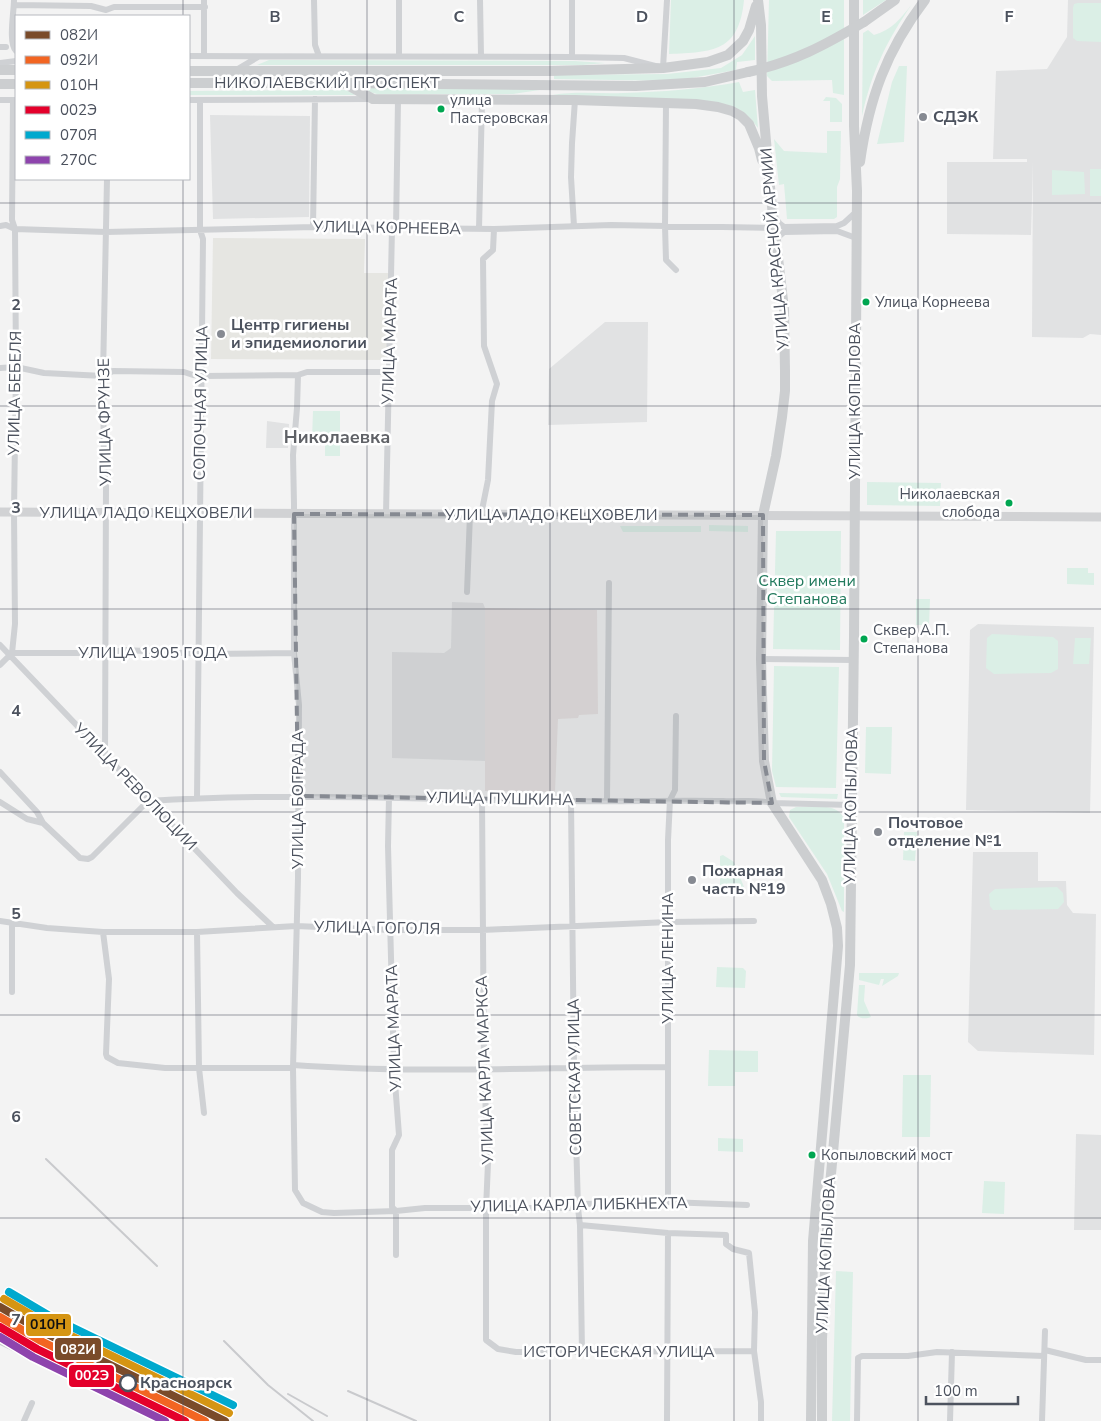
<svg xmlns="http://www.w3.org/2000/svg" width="1101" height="1421" viewBox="0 0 1101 1421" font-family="'Nunito Sans',sans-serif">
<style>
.commercial{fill:#e6e6e2}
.education{fill:#e1e2e3}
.medical{fill:#e8e2e1}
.green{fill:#dbefe6}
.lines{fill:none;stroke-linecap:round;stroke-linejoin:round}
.street{stroke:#cfd1d4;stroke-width:6}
.secondary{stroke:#d1d2d4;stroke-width:9}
.primary{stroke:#ccced0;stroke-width:10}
.rail{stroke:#c9cacd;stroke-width:2}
.primary-bridge{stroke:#ccced0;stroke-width:10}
.rail-1-casing{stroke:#fff;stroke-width:11}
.rail-2-casing{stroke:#fff;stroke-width:11}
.rail-3-casing{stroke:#fff;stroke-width:11}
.rail-4-casing{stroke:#fff;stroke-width:11}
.rail-5-casing{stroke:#fff;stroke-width:11}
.rail-6-casing{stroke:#fff;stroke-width:11}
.rail-1{stroke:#7a4b2a;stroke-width:8}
.rail-2{stroke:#f26522;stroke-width:8}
.rail-3{stroke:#d59513;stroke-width:8}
.rail-4{stroke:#e4002b;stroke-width:8}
.rail-5{stroke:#00a9ce;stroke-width:8}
.rail-6{stroke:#8e44ad;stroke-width:8}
.marked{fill:#868a92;fill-opacity:0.2;stroke:#868a92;stroke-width:4;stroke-dasharray:10 6;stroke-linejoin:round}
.grid{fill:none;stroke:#4c525e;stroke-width:1;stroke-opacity:0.55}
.bus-dot{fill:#00a651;stroke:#fff;stroke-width:2}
.poi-dot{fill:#868a92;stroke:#fff;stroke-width:2}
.stop-dot{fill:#fff;stroke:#4c525e;stroke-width:2.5}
.labels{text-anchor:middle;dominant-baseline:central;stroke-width:5;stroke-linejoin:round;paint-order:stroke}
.bus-label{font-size:15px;fill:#4c525e;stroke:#fff;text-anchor:start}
.street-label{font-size:16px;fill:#4c525e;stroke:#fff}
.poi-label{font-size:16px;font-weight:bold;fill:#4c525e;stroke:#fff;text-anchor:start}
.park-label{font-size:16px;fill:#227a5d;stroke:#fff}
.stop-label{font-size:16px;font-weight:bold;fill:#4c525e;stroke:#fff;text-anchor:start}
.neighbourhood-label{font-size:18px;font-weight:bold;fill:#5f6166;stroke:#fff}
.grid-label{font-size:16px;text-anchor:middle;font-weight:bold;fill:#4c525e;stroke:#fff;stroke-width:5;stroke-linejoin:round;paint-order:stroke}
.line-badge{stroke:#fff;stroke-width:2}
.badge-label{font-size:14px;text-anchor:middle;font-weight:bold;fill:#fff}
.pale-badge-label{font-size:14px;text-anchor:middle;font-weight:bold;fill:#111}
</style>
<rect width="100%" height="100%" fill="#f3f3f3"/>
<path class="commercial" d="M213,238L365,239L364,273H388L387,360L211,359Z"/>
<path class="education" d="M1068,0H1101V335L1090,334L1083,338L1032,337L1033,162L1031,235L947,234V162H1027V159H993L996,71L1047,69L1067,37Z
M210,115L310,116L309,217L213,219Z
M605,322H648L647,422L548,425L549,369Z
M267,421L289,424L288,448H266Z
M452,602L483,603L485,608V761L392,758V652L444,653L451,648Z
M978,624L1094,627L1090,813L966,810L970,630Z
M973,852H1038V881H1066L1067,905L1073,913L1096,914L1094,1055L978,1051L968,1042Z
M1076,1134L1101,1135V1230H1074Z"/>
<path class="medical" d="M485,608L597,610L598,714L579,715L578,718L558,719L555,792L485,791Z"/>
<path class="green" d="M671,0H744C739,52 713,52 669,54Z
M769,0H844V95L833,93L832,80L772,81L767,76Z
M863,0H886L863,15Z
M1078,3H1101V42L1077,41L1073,38V8L1074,4Z
M912,4C886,42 872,71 862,116L863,33L868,30L874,35C892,30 901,18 912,4Z
M755,36V60L737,62L736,70L675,81L554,79V75L667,74L721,68L742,55Z
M269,60L574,61L605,63L583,65H257Z
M899,66H907L904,142L877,144L892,82Z
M739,82L743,92L755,90L758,128C743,107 732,105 707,101L553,95C576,91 600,94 623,93C662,92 700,89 739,82Z
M359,87L546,89L513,94H377L366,91Z
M348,90L355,95H189V91Z
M826,97L836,98L842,104V122H830V101H823Z
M827,131H841L840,179L837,187V217L834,219H787L784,184L779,185L774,139L784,151L827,153Z
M1090,169H1101V196H1090Z
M1052,170L1084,172L1085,194L1052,195Z
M313,411H340V456H325V439H312Z
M867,482L941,483L940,506L867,505Z
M709,525L748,526V532L709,531Z
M620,526H701V532H623Z
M776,531H841L840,650L773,649Z
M1067,568H1088V573H1094V585L1067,584Z
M916,599H930L929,625H916Z
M992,634L1053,637L1058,641V669L1051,673L994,674L986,668L987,638Z
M1075,638H1091L1089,664H1073Z
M774,666L839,667L836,788L776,787L772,771Z
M866,727H892L891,774L865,773Z
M779,793L838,794L837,799L781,797Z
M796,807C811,808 839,801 844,820V912L842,911L827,874L789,817L790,810Z
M904,832H917L915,861L903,860Z
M723,855L734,862L744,887V893L739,896L723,895L720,886V856Z
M1057,887L1063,893L1064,902L1058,909L993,910L990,906L989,894L995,889Z
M717,967L743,968L746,971L745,988L716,987Z
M859,973H899L898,976L882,986L884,979H881L879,985L859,980Z
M859,985H865L864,1001L871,1017C867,1019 859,1019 857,1015Z
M709,1050L758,1051V1072H735V1086H708Z
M903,1075H931L930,1137H902Z
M718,1138L743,1139V1152L718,1151Z
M984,1181L1005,1182L1004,1214L982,1213Z
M836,1271L853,1272L850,1421H832Z"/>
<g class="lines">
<path class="street" d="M14,0C14,12 8,43 16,51
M314,0L315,45L319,56
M480,0L481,55
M14,5L91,6L106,10L114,7H205
M0,47H6
M204,55V0
M189,56L572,57L624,58L663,68L667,0
M399,56V0
M572,57V0
M0,63L16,61
M236,70L258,57
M0,100H16
M189,100L370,99
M666,103L665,226L666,260L676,270
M774,216L780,224L784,227L837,226L844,223L856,212
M0,226L6,225L15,229L106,232L313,227L494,229L611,225L775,228
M574,226L571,177L572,143L575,100
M313,227L315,99
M479,229L482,100
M776,239L784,232L837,231L856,238
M0,368L16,367L44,373L103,376L113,371L184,372L193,375L202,376L298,375L307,372H388
M298,375L297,408L293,455L294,504V653L299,705L298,878L293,1068L295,1190L303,1203L322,1212L334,1213L396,1211L425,1208H578L582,1204L668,1202L747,1205
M386,514L392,228L396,229L398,100
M481,515L488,480L492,401L497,384L484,346L483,259L493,250L494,229
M467,592L470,514
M0,645L237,893L273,927
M12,653H105L125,650L205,654L294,653
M761,659L854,660
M0,665L12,653L15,624L14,512L16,367L15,229L12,220L13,100
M105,756L106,486L104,466L103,376L107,179
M0,772L37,812L43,823L80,858L88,859L92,857L148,801C288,792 428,800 568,801C620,802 671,800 723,801C739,802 756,799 772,803L852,805
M389,797L388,846L394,1069L399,1135L392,1150V1207L396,1211V1255
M197,798L203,239L200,230V100
M482,800L484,1069L488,1163L486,1209V1340L498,1349L516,1352L754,1351
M571,801L574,1068L578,1208L580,1225L582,1352
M607,801L609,583
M0,802L27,819L43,823
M0,921L47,928L103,932H197L296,926L391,930H482L669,922L754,921
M103,932L109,979L106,1054L107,1057L118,1063L165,1068H293
M197,932L199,1068L204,1113
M12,992V923
M293,1065C418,1074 543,1067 668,1067
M668,1202V840L670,800L675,790L676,716
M580,1225L668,1233L726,1235V1244L733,1249L749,1253L755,1312L754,1351L761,1402V1421
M1045,1350L1086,1360H1101
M24,1421L32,1403
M667,1421L668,1233
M857,1421L858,1358L862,1356H908L937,1352L1044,1356
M950,1421L952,1352
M1042,1421L1045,1331"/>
<path class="secondary" d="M0,512L1101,517"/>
<path class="primary" d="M758,0L761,25L762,96L771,198L784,309L785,371V391L782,417L776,456L763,515L761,659L764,761L772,803L822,880L831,904L837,928L838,946L813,1241L811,1421
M864,22L895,0
M0,70H16
M189,71H549L663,68L708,62L728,55L743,41L749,30L756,6
M189,83H343L636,86L705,82L748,72
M344,83L373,99L575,100L696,104L718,107L732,111L741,116L749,124L759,148L762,160
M0,84H16
M860,162C869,99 886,51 925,0
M822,1421V1339L828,1207L850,965L854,636L857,191L854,126V0"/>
<path class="rail" d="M46,1159L157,1266
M224,1341L268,1385L313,1421
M0,1344L40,1363
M348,1391L416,1421
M288,1394L327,1416"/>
<path class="primary-bridge" d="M748,72C794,62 825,45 864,22"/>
<defs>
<path id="rail-1" d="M0,1307L45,1333L225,1421"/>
<path id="rail-2" d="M0,1317L41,1341L205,1421"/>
<path id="rail-3" d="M4,1299L49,1325L229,1413"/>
<path id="rail-4" d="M0,1327L37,1349L185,1421"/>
<path id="rail-5" d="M9,1292L53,1318L233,1405"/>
<path id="rail-6" d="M0,1337L33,1357L165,1421"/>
</defs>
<use href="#rail-1" class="rail-1-casing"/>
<use href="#rail-2" class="rail-2-casing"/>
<use href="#rail-3" class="rail-3-casing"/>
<use href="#rail-4" class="rail-4-casing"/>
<use href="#rail-5" class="rail-5-casing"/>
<use href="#rail-6" class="rail-6-casing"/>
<use href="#rail-1" class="rail-1"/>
<use href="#rail-2" class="rail-2"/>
<use href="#rail-3" class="rail-3"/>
<use href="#rail-4" class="rail-4"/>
<use href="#rail-5" class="rail-5"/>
<use href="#rail-6" class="rail-6"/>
</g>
<path class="marked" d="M294,514L763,515L764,761L772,803L298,796Z"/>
<path class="grid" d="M183,0V16M367,0V1421M550,0V1421M734,0V1421M918,0V1421M183,179V1421M0,203H1101M0,406H1101M0,609H1101M0,812H1101M0,1015H1101M0,1218H1101"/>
<g class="bus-dot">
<circle cx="441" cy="109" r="4.5"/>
<circle cx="866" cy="302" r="4.5"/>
<circle cx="1009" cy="503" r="4.5"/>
<circle cx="864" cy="639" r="4.5"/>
<circle cx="812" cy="1155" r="4.5"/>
</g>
<g class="poi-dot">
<circle cx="923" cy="117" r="5"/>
<circle cx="221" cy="334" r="5"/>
<circle cx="878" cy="832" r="5"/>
<circle cx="692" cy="880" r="5"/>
</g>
<circle class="stop-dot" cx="128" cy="1383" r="8"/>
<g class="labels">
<g class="bus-label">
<text x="450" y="100">улица<tspan x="450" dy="18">Пастеровская</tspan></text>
<text x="875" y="302">Улица Корнеева</text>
<text x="1000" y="494" text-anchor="end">Николаевская<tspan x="1000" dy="18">слобода</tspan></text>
<text x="873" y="630">Сквер А.П.<tspan x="873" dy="18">Степанова</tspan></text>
<text x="821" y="1155">Копыловский мост</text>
</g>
<g class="street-label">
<text x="327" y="83">НИКОЛАЕВСКИЙ ПРОСПЕКТ</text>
<text transform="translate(387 228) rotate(1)">УЛИЦА КОРНЕЕВА</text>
<text transform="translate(775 249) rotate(-95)">УЛИЦА КРАСНОЙ АРМИИ</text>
<text transform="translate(390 341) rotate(-88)">УЛИЦА МАРАТА</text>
<text transform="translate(15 393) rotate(-89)">УЛИЦА БЕБЕЛЯ</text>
<text transform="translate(855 401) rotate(-90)">УЛИЦА КОПЫЛОВА</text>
<text transform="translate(201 403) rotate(-89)">СОПОЧНАЯ УЛИЦА</text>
<text transform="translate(105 422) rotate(-91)">УЛИЦА ФРУНЗЕ</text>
<text x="146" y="513">УЛИЦА ЛАДО КЕЦХОВЕЛИ</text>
<text x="551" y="515">УЛИЦА ЛАДО КЕЦХОВЕЛИ</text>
<text x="153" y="653">УЛИЦА 1905 ГОДА</text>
<text transform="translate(135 787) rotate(46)">УЛИЦА РЕВОЛЮЦИИ</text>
<text transform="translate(500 799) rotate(1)">УЛИЦА ПУШКИНА</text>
<text transform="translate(298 800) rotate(-90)">УЛИЦА БОГРАДА</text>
<text transform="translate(851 806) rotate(-89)">УЛИЦА КОПЫЛОВА</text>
<text transform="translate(377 928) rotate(1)">УЛИЦА ГОГОЛЯ</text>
<text transform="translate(668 958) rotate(-90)">УЛИЦА ЛЕНИНА</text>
<text transform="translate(394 1028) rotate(-92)">УЛИЦА МАРАТА</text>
<text transform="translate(485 1070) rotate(-92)">УЛИЦА КАРЛА МАРКСА</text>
<text transform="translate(575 1077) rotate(-91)">СОВЕТСКАЯ УЛИЦА</text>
<text transform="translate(579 1205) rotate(-1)">УЛИЦА КАРЛА ЛИБКНЕХТА</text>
<text transform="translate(826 1255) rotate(-87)">УЛИЦА КОПЫЛОВА</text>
<text x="619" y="1352">ИСТОРИЧЕСКАЯ УЛИЦА</text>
</g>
<g class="poi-label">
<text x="933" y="117">СДЭК</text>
<text x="231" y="325">Центр гигиены<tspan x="231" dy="18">и эпидемиологии</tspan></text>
<text x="888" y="823">Почтовое<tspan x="888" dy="18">отделение №1</tspan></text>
<text x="702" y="871">Пожарная<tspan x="702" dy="18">часть №19</tspan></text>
</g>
<g class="park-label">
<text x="807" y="581">Сквер имени<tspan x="807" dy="18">Степанова</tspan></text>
</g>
<g class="stop-label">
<text x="140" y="1383">Красноярск</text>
</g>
<g class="neighbourhood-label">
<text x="337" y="437">Николаевка</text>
</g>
</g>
<g class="grid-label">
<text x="275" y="22">B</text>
<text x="459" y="22">C</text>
<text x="642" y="22">D</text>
<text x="826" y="22">E</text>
<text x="1009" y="22">F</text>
<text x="16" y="310">2</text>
<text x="16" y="513">3</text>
<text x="16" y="716">4</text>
<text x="16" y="919">5</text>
<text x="16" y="1122">6</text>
<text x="16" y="1325">7</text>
</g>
<g class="line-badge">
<rect x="25" y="1313" width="47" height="24" rx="5" fill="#d59513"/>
<rect x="54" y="1337" width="48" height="24" rx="5" fill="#7a4b2a"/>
<rect x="68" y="1364" width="47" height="24" rx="5" fill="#e4002b"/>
</g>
<g class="badge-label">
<text x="78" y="1354">082И</text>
<text x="92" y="1380">002Э</text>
</g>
<g class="pale-badge-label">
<text x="48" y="1329">010Н</text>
</g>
<rect x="15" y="15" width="175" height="165" fill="#ffffff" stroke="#b7babf"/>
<rect x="25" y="31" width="25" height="8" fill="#7a4b2a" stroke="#b7babf"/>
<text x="60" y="40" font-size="15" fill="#4c525e">082И</text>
<rect x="25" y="56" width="25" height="8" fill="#f26522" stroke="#b7babf"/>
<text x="60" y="65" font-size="15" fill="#4c525e">092И</text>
<rect x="25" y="81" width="25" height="8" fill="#d59513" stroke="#b7babf"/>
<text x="60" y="90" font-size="15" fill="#4c525e">010Н</text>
<rect x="25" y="106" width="25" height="8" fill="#e4002b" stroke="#b7babf"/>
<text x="60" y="115" font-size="15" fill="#4c525e">002Э</text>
<rect x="25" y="131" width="25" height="8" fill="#00a9ce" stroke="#b7babf"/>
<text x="60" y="140" font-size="15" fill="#4c525e">070Я</text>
<rect x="25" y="156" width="25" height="8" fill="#8e44ad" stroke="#b7babf"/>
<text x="60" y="165" font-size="15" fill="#4c525e">270С</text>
<path d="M926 1396v8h92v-8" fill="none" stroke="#4c525e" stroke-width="2.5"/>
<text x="934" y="1396" font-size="15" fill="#4c525e" stroke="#ffffff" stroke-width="4" paint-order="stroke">100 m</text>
</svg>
